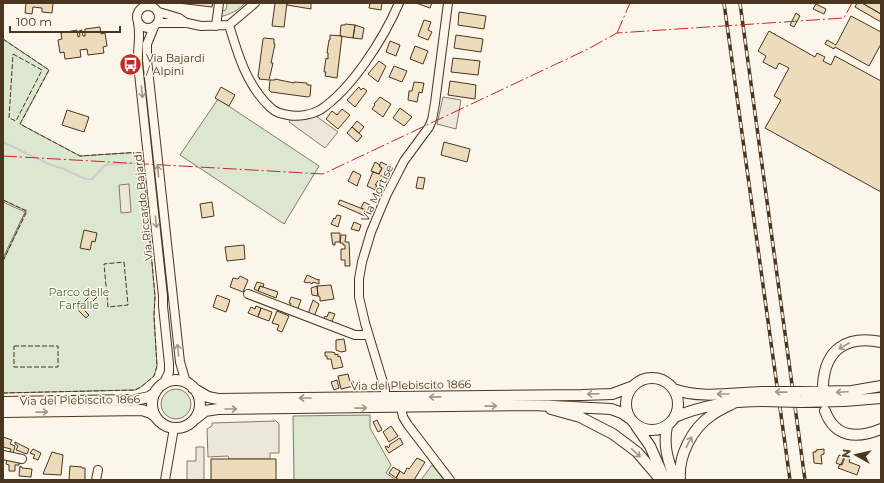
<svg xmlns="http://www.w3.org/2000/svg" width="884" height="483" viewBox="0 0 884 483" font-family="Montserrat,sans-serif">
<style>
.green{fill:#dce7d0;stroke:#887966}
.parking{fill:#ede7d9;stroke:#887966}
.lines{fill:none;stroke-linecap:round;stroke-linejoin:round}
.stream{stroke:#c9cecd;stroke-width:2}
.building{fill:#ecdcbc;stroke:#4a3520}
.minor-casing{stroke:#4a3520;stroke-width:10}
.major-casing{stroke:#4a3520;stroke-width:12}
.minor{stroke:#fbf6e9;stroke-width:8}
.major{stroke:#fbf6e9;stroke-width:10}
.rail-casing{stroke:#4a3520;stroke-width:3.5}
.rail{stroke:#fbf6e9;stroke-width:2;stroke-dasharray:6;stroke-linecap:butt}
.major-bridge-casing{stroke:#4a3520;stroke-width:12;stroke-linecap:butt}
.major-bridge{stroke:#fbf6e9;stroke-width:10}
.fence{stroke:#4a3520;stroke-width:1;stroke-dasharray:5 2;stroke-linecap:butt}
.power{stroke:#c62828;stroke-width:1;stroke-dasharray:14 3 2 3;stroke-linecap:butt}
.oneway{stroke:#a29684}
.labels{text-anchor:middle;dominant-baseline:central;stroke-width:3;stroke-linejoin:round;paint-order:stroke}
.poi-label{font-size:11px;fill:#4a3520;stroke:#fbf6e9;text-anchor:start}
.street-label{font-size:11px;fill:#4a3520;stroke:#fbf6e9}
.park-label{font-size:11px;fill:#436837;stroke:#fbf6e9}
</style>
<rect width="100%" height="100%" fill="#fbf6e9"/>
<path class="green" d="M227,3H245C238,11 230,14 220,17L221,11L226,10Z
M3,39L49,70L20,124L80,156L142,152L155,296L154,316L157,366L154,376L141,387L135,390L3,393V261L26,211L3,200Z
M218,99L319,166L284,224L180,155Z
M3,202L25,212L3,258Z
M161 404a15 15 0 1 1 30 0a15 15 0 1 1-30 0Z
M370,415V428L391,465L386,473L396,480H294L293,416Z
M432,465L444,480H421Z"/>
<path class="parking" d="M443,97L461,100L456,129L437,124Z
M312,113L338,132L325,148L289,122L293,116Z
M129,184L131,212L121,213L119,185Z
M276,421L279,424V453H270V459H229L228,456L208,457L207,429L212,426V423Z
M196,447H204V480H187V461H196Z"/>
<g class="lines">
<path class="stream" d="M3,142L51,165L64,169L86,179H92L105,165L132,163"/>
</g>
<path class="building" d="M26,3H53L52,13L42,12V8L33,7L32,14L25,13Z
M178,3H213L212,7Z
M275,3H287L284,27L272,26Z
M287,3H311V9L287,5Z
M370,3H382L381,10L369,8Z
M416,3H432L430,8Z
M857,3H862L881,14V22L855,7Z
M862,3H881V14Z
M816,4L826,9L824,14L813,9Z
M459,12L486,16L484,29L458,25Z
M796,13L800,16L794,27L790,25Z
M851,16L881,32V44L869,66L835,47L834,49L825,44L827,40L836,45Z
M424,20L431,22L428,30L432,32L428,40L418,36Z
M345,24L355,25L353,38L340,36L341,25H345Z
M355,25L364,28L362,39L353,38Z
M100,27L101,34L105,33L107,46L103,47L104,53L88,55L87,49L80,50L81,57L65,59L64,52L60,53L58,40L62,39L61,33L77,30L78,37L80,36L79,31L82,30L83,36H85V29Z
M769,31L815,57L817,53L825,57L823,61L831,65L835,56L881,81V192L765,128L781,100L774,96L789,68L779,63L776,69L763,62L766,56L758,51Z
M330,35L342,36L337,78L325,76L326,72H324L326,58L328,59V53H327L329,40H330Z
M456,35L483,39L481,52L454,48Z
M264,38L274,39V44H275L271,63H273L269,80L259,79L260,78L258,77L263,39Z
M390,41L400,45L396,56L386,52Z
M415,46L428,51L423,64L410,59Z
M453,58L480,61L478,75L451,72Z
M379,61L386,66L378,82L368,74Z
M394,66L407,71L402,82L389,77Z
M275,79L294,83V82L307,83V85H311L310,96L308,97L271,92L269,90L270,80H275Z
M450,81L476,85L475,99L448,95Z
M414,82L424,83L422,93L419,92L417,102L408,100L409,91H412Z
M221,87L235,95L229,106L215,98Z
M359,87L361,90L363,88L367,91L355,107L347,100Z
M380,97L391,104L383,117L372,109L375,105L374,104Z
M400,108L412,117L404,126L393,118Z
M342,109L350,115L338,129L326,119L332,111L337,115Z
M67,110L89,117L84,132L62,125Z
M357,121L364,127L359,133L352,127Z
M352,127L362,136L357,142L347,133Z
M444,142L470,149L467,162L441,155Z
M375,162L380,165L379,166L382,168L379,174L371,171Z
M381,162L389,166L384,177L379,174L382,168L379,166Z
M353,171L361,175L357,186L348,181Z
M373,172L382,175L375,185H377L375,190L367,186Z
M418,177L425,178L423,189L416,188Z
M340,200L368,211L365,216L338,204Z
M212,202L214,216L202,218L200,204Z
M364,202L370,205L368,211L361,208Z
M337,215L341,216L338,227L331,224L334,218L335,219Z
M354,222L361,225L359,231L351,229Z
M84,230L97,233L95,242L92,241L90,250L80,248Z
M331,233H340V242H335V245H333Z
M341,235H346L345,242H349L350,266H345V260H341V249H345V245H343V243H340Z
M244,245L245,259L227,261L225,247Z
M307,275L318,280L319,279V284L313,282L312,284L309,282L308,283L304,282Z
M240,276L248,280L243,292L230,287L233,278L238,279Z
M257,282L264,284L263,287L260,286L258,291L254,289Z
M331,285L334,299L320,301V297L318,296L317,286Z
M260,286L278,292L276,298L258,291Z
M317,286L318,296L312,295L311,288Z
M93,293L97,297L84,310L89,315L86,318L77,309Z
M217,295L230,300L226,312L213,307Z
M291,297L301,300L297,311L289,308L291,304L289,303Z
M313,300L319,304L314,317L308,314Z
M256,306L261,308L258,317L248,313L251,307L255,309Z
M261,308L272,312L269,321L258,317Z
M277,311L289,316L282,332L277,330L279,325L272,323Z
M329,312L335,314L330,326L323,323L325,316L327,317Z
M344,339L346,351L341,352L336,350V340Z
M325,352H332L335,353V355L338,354V357L340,356L343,367L333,369L331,359H327V356H325Z
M348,374L350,382L353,381L354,386L341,389L338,376Z
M337,380L339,388L334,390L331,382Z
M377,420L382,430L378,432L373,422Z
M391,426L398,436L389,442L383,432Z
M3,437L12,440L10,444L15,446L13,454L10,453L11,449L3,447Z
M400,438L403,444L389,453L385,447L387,446L388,448L390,446L389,445Z
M15,442L29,449L27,454L16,450L18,446L15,444Z
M33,449L41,453L38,460L33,458L35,455L30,453Z
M824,449V454L821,455L822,464L814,463L813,452H816V450Z
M52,452L63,455L61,475L43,474Z
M839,455L844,457L841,465L836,463Z
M845,457L850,459L849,462L860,466L857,475L838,468L840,464L842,465Z
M417,458L425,462L414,480H399L396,478L400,471L404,474L407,468L409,469Z
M7,459L19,460V465H15V471H9V465L6,464Z
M211,459H276V480H211Z
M20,466L22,467V468L32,469L31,477L19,476Z
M70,466L82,467V468H85V480H69Z
M393,467L400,471L396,478L389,473Z"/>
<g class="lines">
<defs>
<path id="minor" d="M137 17a11 11 0 1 1 22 0a11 11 0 1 1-22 0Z
M159,12L179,18L186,23
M138,23C141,37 137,50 138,64L163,296V306L169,364V372L163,385
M158,23H187L201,26L229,25L255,3
M229,25C238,55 247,86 271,108C276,113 282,114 288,115C298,117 311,115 320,110C352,89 384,38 399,3
M216,26L219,3
M154,27L147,44V60L180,362L185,379L191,386
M248,294L355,335H368
M385,398V389L365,323L359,297V279L362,262L371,232L386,196L404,161L429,127L432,120L435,103L448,3
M401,407L403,417L408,425L450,480
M3,455L22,459
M96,480L98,470
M165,480L174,428"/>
<path id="major" d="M626 404a26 26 0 1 1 52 0a26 26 0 1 1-52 0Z
M152 404a24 24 0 1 1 48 0a24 24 0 1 1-48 0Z
M823,385C825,349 847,335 881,342
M193,388L208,397L218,399L582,395L612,394L631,387
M673,389C701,399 732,393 762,392
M800,392L852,391L881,386
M3,402L135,400L149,397L155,393
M801,402L844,401L881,398
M551,409L580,417L613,434L637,452L661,480
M825,411C835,438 857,439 881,429
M3,412L142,410L151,413L156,417
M675,417C702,405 733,401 763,401
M195,419L205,411L218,409L533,405L611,409L622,413L629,418
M636,426L650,446L665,480
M667,426C663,447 668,460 675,480
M680,480C678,456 692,428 712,415C719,410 726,407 734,403"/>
</defs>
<use href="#minor" class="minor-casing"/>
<use href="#major" class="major-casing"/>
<use href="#minor" class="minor"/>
<use href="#major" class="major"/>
<defs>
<path id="rail" d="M724,3L790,480
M740,3L805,480"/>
</defs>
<use href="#rail" class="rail-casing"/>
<use href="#rail" class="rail"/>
<defs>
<path id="major-bridge" d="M762,392H800
M763,401L801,402"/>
</defs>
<use href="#major-bridge" class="major-bridge-casing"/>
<use href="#major-bridge" class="major-bridge"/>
<path class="fence" d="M3,39L49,70L20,124L80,156L142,152L155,296L154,316L157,366L154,376L141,387L135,390L3,393
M13,54L42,70L16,121L9,118Z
M3,200L27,211L3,261
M124,262L128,305L108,307L104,264Z
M14,346H58V367H14Z"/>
<path class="power" d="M617,33L630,3
M3,156L323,174L588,49L617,33L844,18L852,3"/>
</g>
<defs><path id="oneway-shaft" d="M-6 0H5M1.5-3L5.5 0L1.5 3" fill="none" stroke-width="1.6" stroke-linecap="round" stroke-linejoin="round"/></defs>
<g class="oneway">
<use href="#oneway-shaft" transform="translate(142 92) rotate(84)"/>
<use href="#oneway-shaft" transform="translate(158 171) rotate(-96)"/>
<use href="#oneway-shaft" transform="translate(156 222) rotate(84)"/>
<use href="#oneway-shaft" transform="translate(844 346) rotate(150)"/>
<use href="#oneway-shaft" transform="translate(178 350) rotate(-96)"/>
<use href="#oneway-shaft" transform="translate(781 392) rotate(-179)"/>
<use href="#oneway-shaft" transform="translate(842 392) rotate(177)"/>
<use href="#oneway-shaft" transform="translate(593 394) rotate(178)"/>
<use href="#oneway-shaft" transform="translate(723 394) rotate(180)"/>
<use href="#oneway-shaft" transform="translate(435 397) rotate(179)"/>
<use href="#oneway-shaft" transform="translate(305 398) rotate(180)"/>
<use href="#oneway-shaft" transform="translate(491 406) rotate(-1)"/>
<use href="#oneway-shaft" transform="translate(361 408) rotate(-1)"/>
<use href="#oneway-shaft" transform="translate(231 409)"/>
<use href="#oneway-shaft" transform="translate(42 412) rotate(-1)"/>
<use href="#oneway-shaft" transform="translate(689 442) rotate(-62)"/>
<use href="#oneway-shaft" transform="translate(636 453) rotate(43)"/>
</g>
<defs>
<symbol id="bus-disc" viewBox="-11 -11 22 22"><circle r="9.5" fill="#c62828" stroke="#fbf6e9"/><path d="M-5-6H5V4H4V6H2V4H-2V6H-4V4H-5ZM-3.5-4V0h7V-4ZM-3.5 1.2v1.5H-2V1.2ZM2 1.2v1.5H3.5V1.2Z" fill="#fff"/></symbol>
</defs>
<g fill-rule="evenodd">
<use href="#bus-disc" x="118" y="52" width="25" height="25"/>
</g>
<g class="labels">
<g class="poi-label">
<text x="146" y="58">Via Bajardi<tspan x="146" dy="13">/ Alpini</tspan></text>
</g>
<g class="street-label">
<text transform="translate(377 193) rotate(-65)">Via Mortise</text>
<text transform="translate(143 206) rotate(-96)">Via Riccardo Bajardi</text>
<text transform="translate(411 385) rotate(-1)">Via del Plebiscito 1866</text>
<text transform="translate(80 400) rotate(-1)">Via del Plebiscito 1866</text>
</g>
<g class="park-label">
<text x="79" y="292">Parco delle<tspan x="79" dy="13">Farfalle</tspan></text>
</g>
</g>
<rect width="884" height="483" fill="none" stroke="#4a3520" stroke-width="8"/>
<g transform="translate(856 455) rotate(278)" stroke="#fbf6e9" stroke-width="3" paint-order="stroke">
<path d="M0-3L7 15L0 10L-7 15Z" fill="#4a3520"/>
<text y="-6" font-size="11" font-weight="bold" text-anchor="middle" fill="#4a3520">N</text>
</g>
<path d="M10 26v6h110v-6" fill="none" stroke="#4a3520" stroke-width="2"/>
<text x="16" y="26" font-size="12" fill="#4a3520" stroke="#fbf6e9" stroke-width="3" paint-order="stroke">100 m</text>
</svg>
